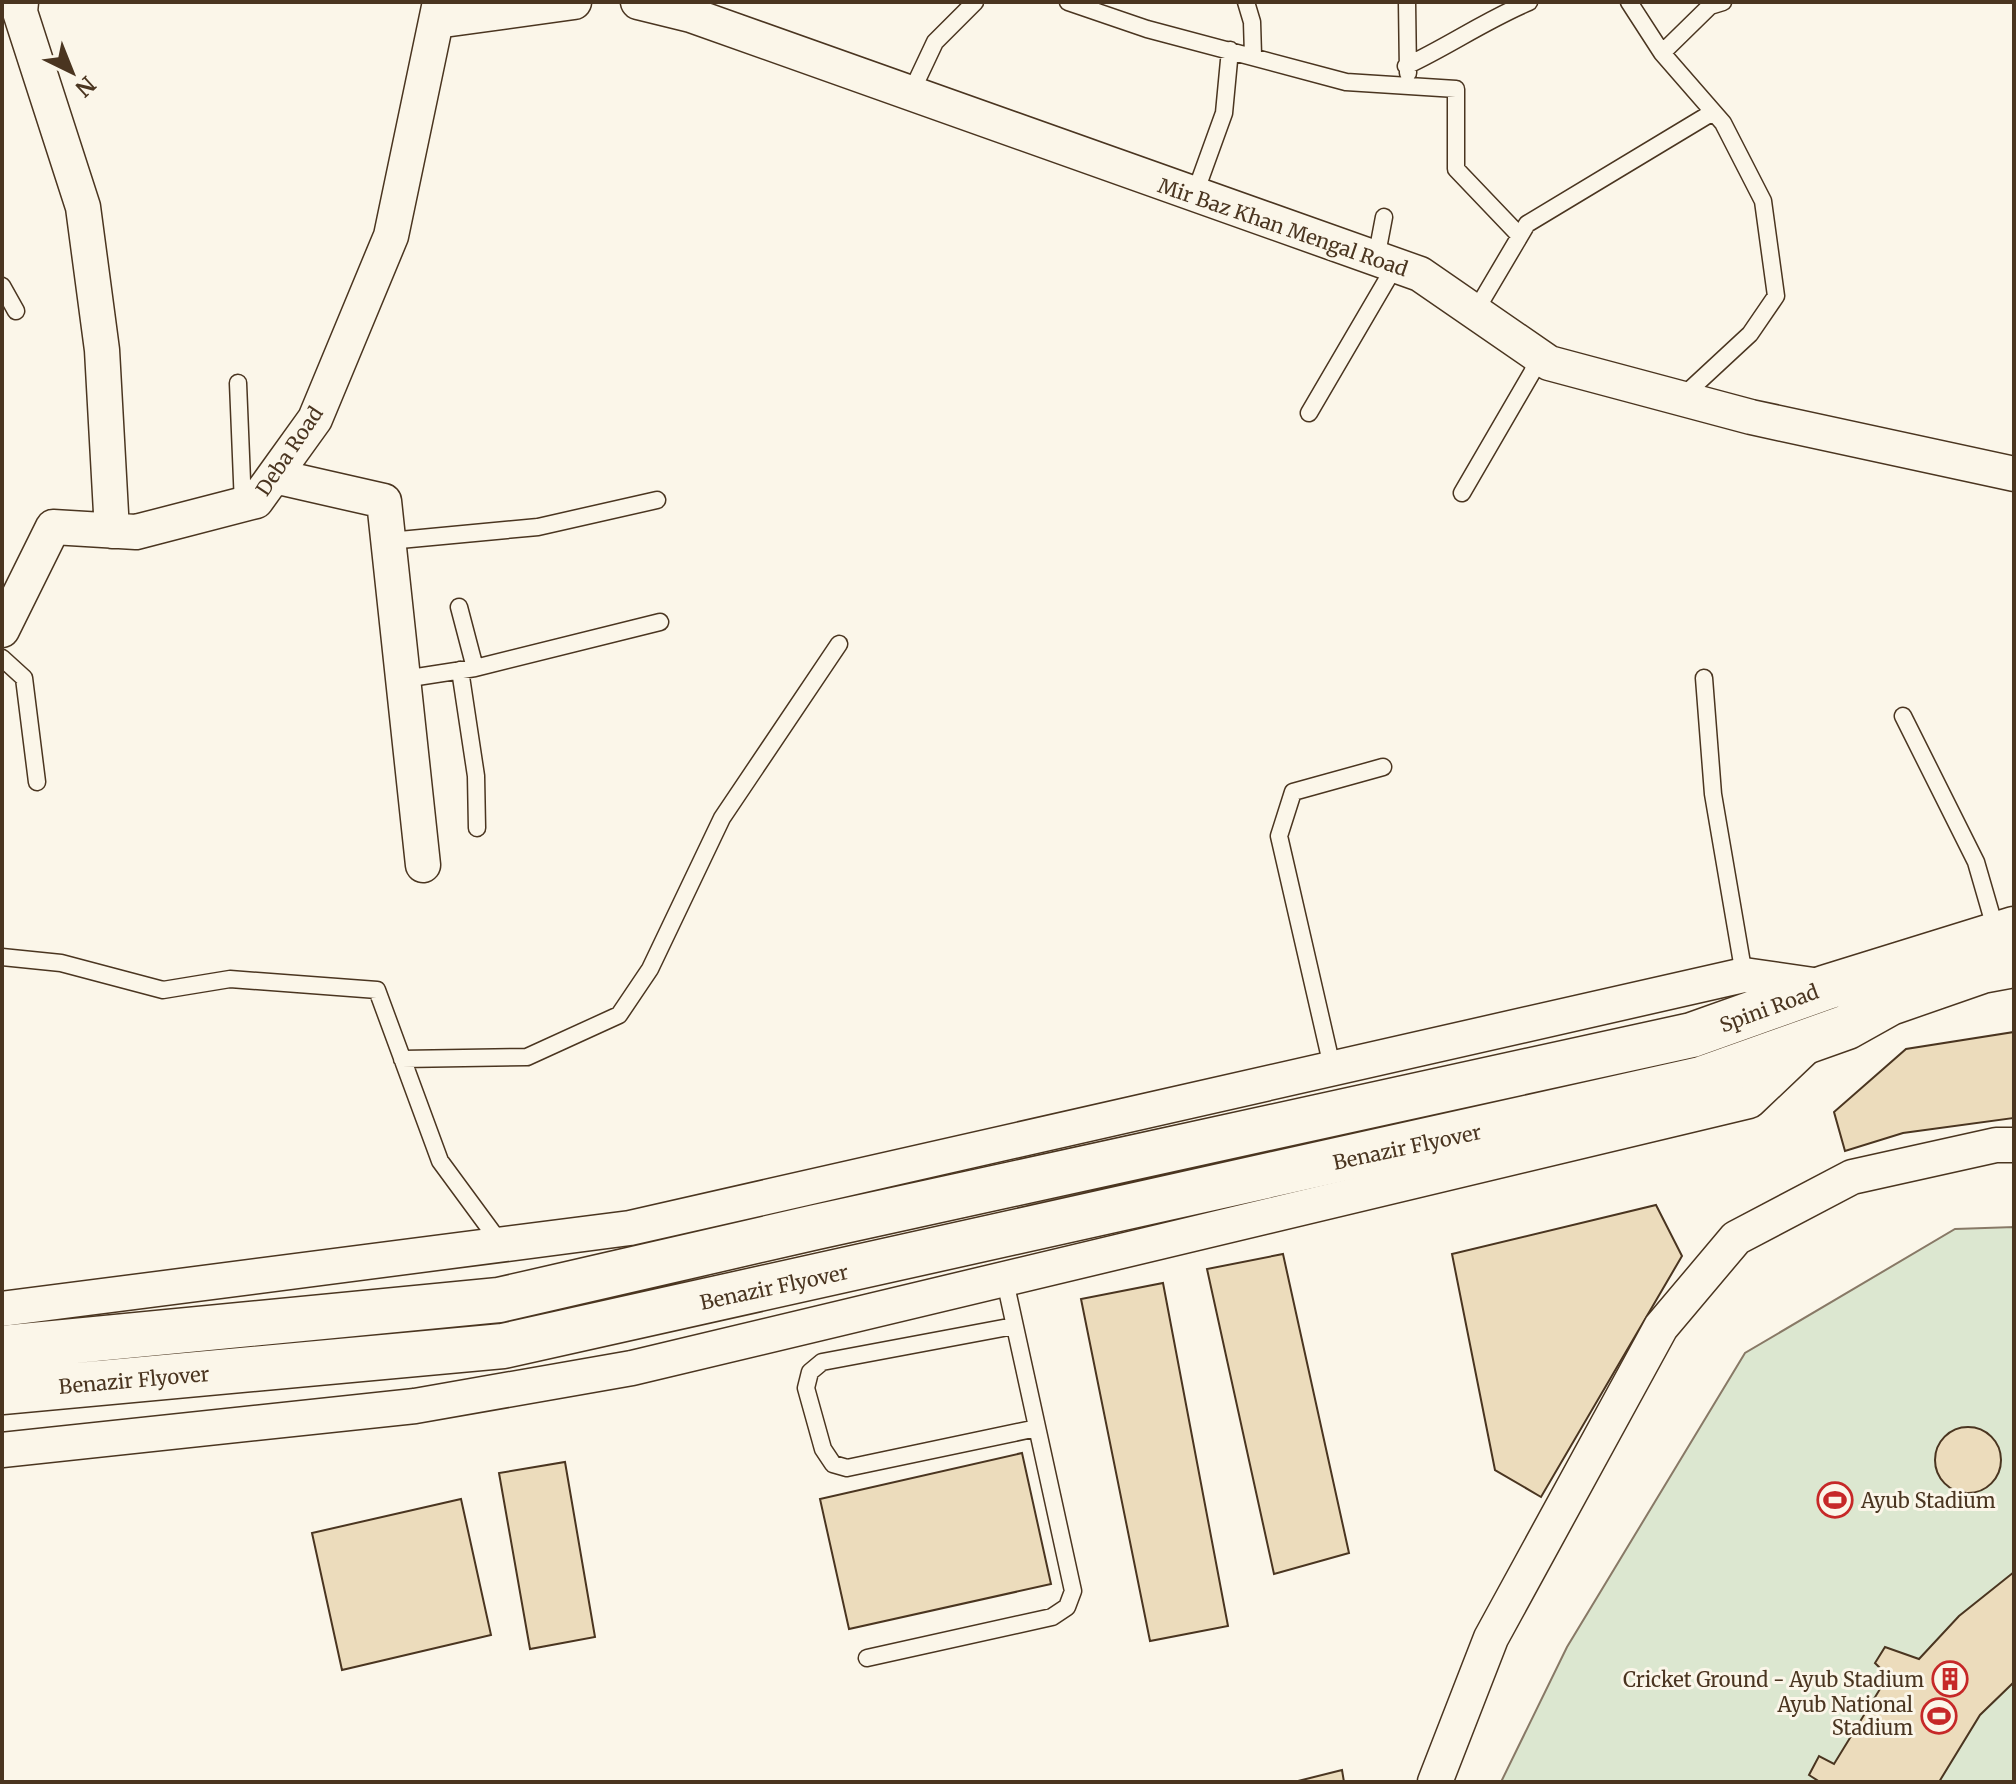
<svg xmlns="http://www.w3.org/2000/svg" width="2016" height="1784" viewBox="0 0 2016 1784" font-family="Merriweather,serif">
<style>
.green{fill:#dce7d0;stroke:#887966;stroke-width:2}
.building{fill:#ecdcbc;stroke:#4a3520;stroke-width:2}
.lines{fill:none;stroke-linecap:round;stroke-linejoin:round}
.service-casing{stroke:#4a3520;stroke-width:19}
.minor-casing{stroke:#4a3520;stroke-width:37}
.primary-casing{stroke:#4a3520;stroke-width:47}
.service{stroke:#fbf6e9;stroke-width:16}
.minor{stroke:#fbf6e9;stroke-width:34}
.primary{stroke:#fbf6e9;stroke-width:44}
.labels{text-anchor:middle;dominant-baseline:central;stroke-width:6;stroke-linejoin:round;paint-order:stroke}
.street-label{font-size:20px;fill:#4a3520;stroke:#fbf6e9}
.poi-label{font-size:20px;fill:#4a3520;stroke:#fbf6e9;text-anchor:end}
</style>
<rect width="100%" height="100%" fill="#fbf6e9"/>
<path class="green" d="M2014,1227V1782H1501L1567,1647L1745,1353L1955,1229Z"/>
<path class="building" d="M2014,1032V1118L1903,1133L1845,1151L1834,1112L1906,1049Z
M1656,1205L1682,1256L1541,1497L1495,1470L1452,1254Z
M1283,1254L1349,1553L1274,1574L1207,1269Z
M1163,1283L1228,1626L1150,1641L1081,1299Z
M1935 1460a33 33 0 1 1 66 0a33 33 0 1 1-66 0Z
M1022,1453L1051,1584L849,1629L820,1499Z
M565,1462L595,1637L530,1649L499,1473Z
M461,1499L491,1635L342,1670L312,1533Z
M2014,1572V1682L1980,1715L1939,1782H1820L1809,1775L1819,1756L1834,1764L1888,1676L1875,1663L1885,1647L1919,1659L1959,1616Z
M1342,1770L1344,1782H1294Z"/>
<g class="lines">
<defs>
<path id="service" d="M1068,2L1147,29L1346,82L1456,89V169L1519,235
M1246,2L1252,22L1253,55
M1407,2L1408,73
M1629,2L1662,53L1723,123L1763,201L1776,296L1750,334L1681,398
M1662,53L1710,6L1723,2
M1406,66C1449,46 1484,21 1529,2
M910,95L935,42L975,2
M1194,196L1224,113L1230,50
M1376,259L1384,217
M2,286L16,311
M1475,312L1527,224L1713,112
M238,383L243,505
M1309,413L1395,266
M1462,493L1541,357
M389,541L538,527L657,500
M459,607L475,668
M2,658L24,678L37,782
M460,670L476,776L477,828
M1704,678L1713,794L1744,975
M404,679L475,668L660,622
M1903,716L1976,862L1996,931
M2,957L61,963L163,990L230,979L377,990L440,1161L501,1244
M402,1059L527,1057L619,1015L650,969L722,818L839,644
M1333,1071L1279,836L1293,792L1383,767
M1014,1326L822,1362L810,1372L806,1388L823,1449L833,1464L847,1468L1037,1428
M867,1658L1052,1617L1067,1607L1073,1591L1005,1281"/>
<path id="minor" d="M21,2L20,12L83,207L102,350L112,531
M638,2L691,15L1420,274L1549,363L1751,417L2014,474
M436,21L574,2
M274,476L384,501L423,865
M2,630L53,527L136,532L256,501L315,419L391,236L440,2
M2,1309L630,1228L1744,975L1827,987
M2,1450L415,1406L632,1368L1749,1101L1808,1045
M1435,1782L1491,1638L1661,1327L1736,1238L1852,1177L1996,1145H2014"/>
<path id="primary" d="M2,1348L499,1300L816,1227L1692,1035L1827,987L2014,929
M2,1392L503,1346L1701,1079L1847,1027L1890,1003L1982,971L2014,965"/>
</defs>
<use href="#service" class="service-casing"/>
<use href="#minor" class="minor-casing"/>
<use href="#primary" class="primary-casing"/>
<use href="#service" class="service"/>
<use href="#minor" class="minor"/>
<use href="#primary" class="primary"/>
</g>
<defs>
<symbol id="stadium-ring" viewBox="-11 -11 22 22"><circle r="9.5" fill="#fbf6e9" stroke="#c62828" stroke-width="1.5"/><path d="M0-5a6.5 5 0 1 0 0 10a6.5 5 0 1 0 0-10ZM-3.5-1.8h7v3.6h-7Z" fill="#c62828"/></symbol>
<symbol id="building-ring" viewBox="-11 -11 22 22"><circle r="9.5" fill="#fbf6e9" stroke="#c62828" stroke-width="1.5"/><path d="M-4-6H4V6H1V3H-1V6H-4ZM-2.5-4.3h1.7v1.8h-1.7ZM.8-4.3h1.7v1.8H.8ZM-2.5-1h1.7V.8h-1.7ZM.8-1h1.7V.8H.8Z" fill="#c62828"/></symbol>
</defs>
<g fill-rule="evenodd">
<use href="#stadium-ring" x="1815" y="1480" width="40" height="40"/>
<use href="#building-ring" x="1930" y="1659" width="40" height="40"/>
<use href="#stadium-ring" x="1919" y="1696" width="40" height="40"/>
</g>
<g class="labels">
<g class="street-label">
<text transform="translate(1283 227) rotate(19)">Mir Baz Khan Mengal Road</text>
<text transform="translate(289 451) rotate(-56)">Deba Road</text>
<text transform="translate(1769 1008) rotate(-20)">Spini Road</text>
<text transform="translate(1407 1147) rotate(-12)">Benazir Flyover</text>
<text transform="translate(774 1287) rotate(-12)">Benazir Flyover</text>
<text transform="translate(134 1380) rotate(-5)">Benazir Flyover</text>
</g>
<g class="poi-label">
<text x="1861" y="1500" text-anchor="start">Ayub Stadium</text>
<text x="1924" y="1679">Cricket Ground - Ayub Stadium</text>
<text x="1913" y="1704">Ayub National<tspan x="1913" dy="23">Stadium</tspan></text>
</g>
</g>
<rect width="2016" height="1784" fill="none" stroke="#4a3520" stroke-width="8"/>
<g transform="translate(72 72) rotate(137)" stroke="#fbf6e9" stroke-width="6" paint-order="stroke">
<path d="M0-6L14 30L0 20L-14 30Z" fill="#4a3520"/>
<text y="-12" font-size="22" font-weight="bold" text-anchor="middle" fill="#4a3520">N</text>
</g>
</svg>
